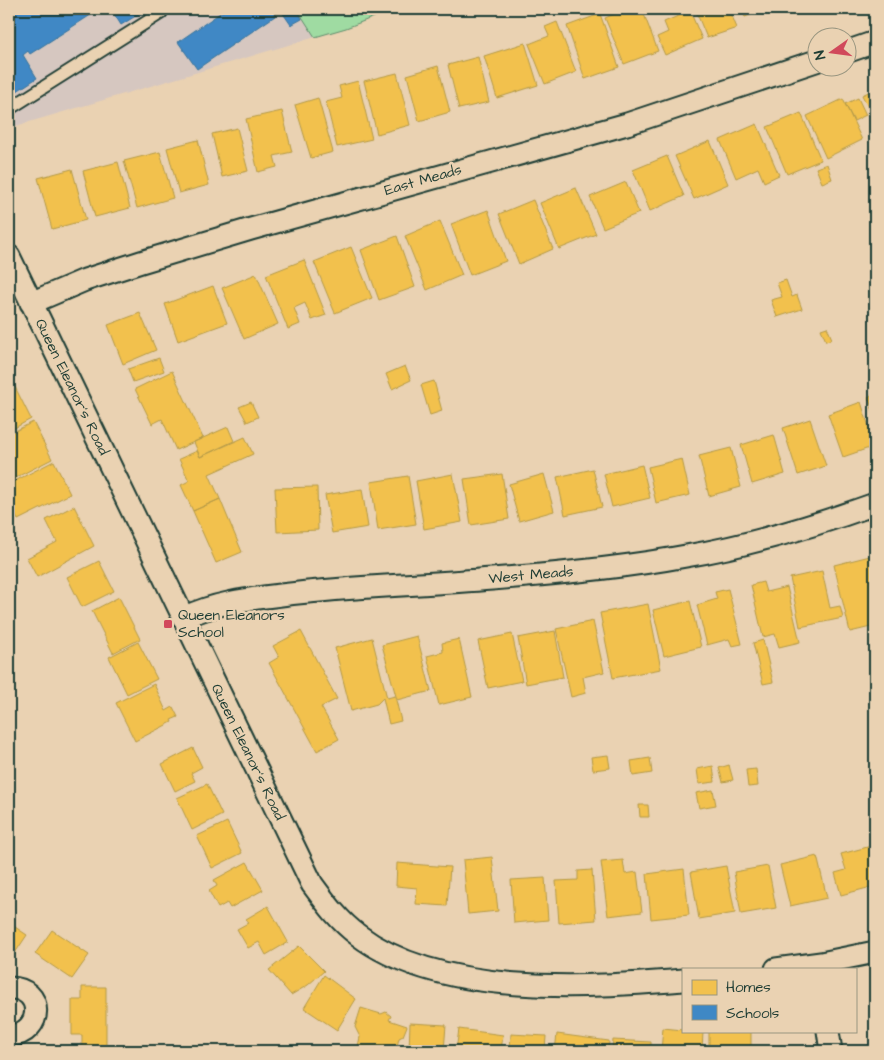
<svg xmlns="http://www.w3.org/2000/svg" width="884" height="1060" viewBox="0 0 884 1060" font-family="'Architects Daughter',sans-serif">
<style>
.built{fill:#d6c7c0}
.green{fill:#9fdba2;stroke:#5f8c6b}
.homes{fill:#f2c14e;stroke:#b39946}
.schools{fill:#3f88c5;stroke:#35729a}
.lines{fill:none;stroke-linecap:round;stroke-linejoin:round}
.lane-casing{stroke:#1f3d34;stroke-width:15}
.street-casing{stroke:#1f3d34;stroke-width:25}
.lane{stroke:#ead2b2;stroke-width:11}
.street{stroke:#ead2b2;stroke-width:21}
.poi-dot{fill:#d1495b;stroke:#ead2b2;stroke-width:2}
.labels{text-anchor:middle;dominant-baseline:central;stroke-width:5;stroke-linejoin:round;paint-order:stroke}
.street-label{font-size:15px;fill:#1f3d34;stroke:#ead2b2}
.poi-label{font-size:15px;fill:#1f3d34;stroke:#ead2b2;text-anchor:start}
</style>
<rect width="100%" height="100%" fill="#ead2b2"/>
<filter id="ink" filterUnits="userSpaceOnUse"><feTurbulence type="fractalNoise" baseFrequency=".02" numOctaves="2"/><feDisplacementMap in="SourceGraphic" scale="10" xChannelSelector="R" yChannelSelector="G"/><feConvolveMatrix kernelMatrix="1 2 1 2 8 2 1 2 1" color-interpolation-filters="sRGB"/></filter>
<g filter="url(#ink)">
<path class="built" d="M9,9H395L346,28L9,128Z"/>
<path class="green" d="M297,9H395L346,28L315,37Z"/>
<path class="homes" d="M626,9H642L658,51L624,64L605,18Z
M695,9H729L737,28L707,38Z
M741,9H765L745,17Z
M690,11L702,39L665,55L657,37L668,32L664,22Z
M600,14L619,67L585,79L567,26Z
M557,22L576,72L545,84L529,44L549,36L545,27Z
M525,43L538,85L497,98L484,56Z
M478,57L489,102L459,109L448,65Z
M438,66L450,112L419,121L407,75Z
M397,73L410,125L377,134L364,81Z
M358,81L372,139L337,147L326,102L342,98L339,86Z
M875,89V111L871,113L862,95Z
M318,98L333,152L311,158L295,105Z
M858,98L866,115L854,121L845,104Z
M843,99L862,140L826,158L807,116Z
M282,111L292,152L274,156L277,167L258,172L246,119Z
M801,113L821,160L787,174L767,127Z
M757,124L779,175L764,182L758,168L736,178L720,140Z
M237,128L248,171L222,177L212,134Z
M198,140L209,185L179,193L167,148Z
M710,141L728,184L694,199L675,156Z
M160,152L173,198L137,208L124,161Z
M667,156L684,196L650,211L633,170Z
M118,162L130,208L95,217L83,171Z
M827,164L832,179L822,183L816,168Z
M72,169L86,220L52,229L38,178Z
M626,182L639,213L603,228L590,197Z
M576,188L596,234L559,249L540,203Z
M533,200L553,249L519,264L499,214Z
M488,210L506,261L470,275L451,224Z
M440,221L462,275L427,290L405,236Z
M397,236L415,287L379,300L361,250Z
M351,247L372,298L335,313L314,262Z
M304,260L326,315L312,320L305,303L294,308L300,324L288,329L266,275Z
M256,274L278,324L244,339L222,288Z
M786,280L792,297L797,295L802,309L777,317L771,300L782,297L777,283Z
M213,286L227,323L178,341L165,304Z
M140,313L156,350L123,364L108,325Z
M827,327L832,339L826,341L821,329Z
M159,358L164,371L133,382L128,369Z
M405,366L411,380L392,389L386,374Z
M172,371L203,438L176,450L162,419L152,424L135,389Z
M434,381L442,411L430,415L421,385Z
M14,385L31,419L9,431V388Z
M875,394V416L868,397Z
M251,402L258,417L247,422L239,407Z
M861,402L875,446L843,457L828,414Z
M810,419L826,466L798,475L783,428Z
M33,422L52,459L9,481V434Z
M228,427L234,441L200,457L194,442Z
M774,435L785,474L752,484L741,445Z
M245,437L253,454L209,474L220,499L193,511L181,485L189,481L179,459L197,451L200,457Z
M731,448L741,487L709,496L699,456Z
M682,459L690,495L656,503L648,467Z
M54,461L70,494L18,520L9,502V484Z
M642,465L650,498L612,507L604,474Z
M593,469L602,507L565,515L557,477Z
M453,474L462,522L424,529L416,481Z
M502,474L509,519L471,525L464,479Z
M544,474L554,511L519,521L509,484Z
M408,476L416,524L378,530L371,482Z
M317,487L318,530L277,532L275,488Z
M362,489L368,527L332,533L325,495Z
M220,499L242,552L216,563L193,511Z
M74,506L94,546L37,577L27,558L57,542L46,520Z
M874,555L875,626L850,632L834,565Z
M99,561L114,591L82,607L67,577Z
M822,571L830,608L840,606L843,618L800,627L790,578Z
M763,582L766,592L787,587L800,642L779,647L775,634L763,637L751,585Z
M728,589L742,644L732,646L729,639L707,645L697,605L717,599L715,592Z
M119,597L140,639L113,653L92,611Z
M690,601L701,647L664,656L653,610Z
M648,604L661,669L613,678L600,613Z
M593,621L604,672L583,677L586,693L571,697L556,629Z
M301,631L337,699L321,707L339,739L317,751L269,663L279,657L273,646Z
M555,631L563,677L526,684L518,638Z
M512,634L522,681L488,688L478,641Z
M417,636L431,691L397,700L382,645Z
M372,638L387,698L395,696L401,721L389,724L383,698L377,704L351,711L335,648Z
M459,639L472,697L439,705L427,656L443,652L442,643Z
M763,640L773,682L763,684L753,643Z
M138,642L157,679L127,694L109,657Z
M154,684L166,711L173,707L178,717L171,720L172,722L135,741L116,703Z
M193,748L202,767L191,773L195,781L175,791L162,764Z
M608,755L610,768L593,770L591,757Z
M650,758L652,773L633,776L631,761Z
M729,765L733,780L723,782L719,768Z
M713,766L715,782L699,784L697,769Z
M756,769L758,786L748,787L746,770Z
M207,784L222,815L192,830L177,798Z
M713,790L716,805L699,808L696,793Z
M639,805H648L649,817H640Z
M227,822L242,853L212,868L197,836Z
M875,845V886L841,895L835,873L846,870L841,854Z
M817,856L827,898L790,906L780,865Z
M492,857L498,911L468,914L463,860Z
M623,860L625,874L637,872L642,912L608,916L601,862Z
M247,862L263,890L230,908L227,903L218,908L209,891L217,886L214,880Z
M397,863L450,867L447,906L416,904L417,888L396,886Z
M726,866L735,913L699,919L691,872Z
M768,866L776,908L741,914L734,872Z
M684,869L689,915L651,919L647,874Z
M592,870L596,920L559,923L556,881L578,880V871Z
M545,878L548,920L514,923L511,880Z
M268,906L288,942L266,955L259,942L248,948L237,929L248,923L246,919Z
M9,923L27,935L11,959L9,957Z
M52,930L89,955L72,979L35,954Z
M299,946L324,971L308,985L291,995L269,970Z
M324,975L356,999L337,1030L304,1008Z
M82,987H106V1051H82V1035H72V1000H82Z
M361,1008L381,1014L386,1012L391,1016L389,1020L407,1026L403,1036L399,1038L396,1051H357L360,1037L355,1027Z
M410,1023L446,1025L444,1051H409Z
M663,1028L703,1032L702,1051H661Z
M459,1029L503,1035L501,1051H456Z
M709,1031H751V1051H709Z
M511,1034L546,1036L545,1051H510Z
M557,1034L609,1041L608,1051H555Z
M613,1040L651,1042V1051H612Z"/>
<path class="schools" d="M9,9H100L30,54L28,51L23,55L37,78L14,93L9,84Z
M111,9H147L121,25Z
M226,9H271L275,16L197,69L178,42Z
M280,9H297L302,19L291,25Z"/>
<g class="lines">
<defs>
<path id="lane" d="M9,109L161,13"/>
<path id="street" d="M846,52L875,42
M9,256L312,884C326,903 339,921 358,935C440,997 585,988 683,980
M31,303L85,280L141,262L251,229L627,124L816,61
M183,618C214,603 247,599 281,595C351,586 422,585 492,579C557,574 622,568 686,556C751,545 814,526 875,504
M776,969L821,963L875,952
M9,988C44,987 45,1033 9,1036
M828,1031L831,1051"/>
</defs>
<use href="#lane" class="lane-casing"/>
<use href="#street" class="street-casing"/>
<use href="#lane" class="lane"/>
<use href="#street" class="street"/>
</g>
</g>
<rect class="poi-dot" x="163" y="619" width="10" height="10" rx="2.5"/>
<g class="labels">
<g class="street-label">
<text transform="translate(423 180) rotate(-16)">East Meads</text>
<text transform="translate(72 387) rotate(64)">Queen Eleanor's Road</text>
<text transform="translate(531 575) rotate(-5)">West Meads</text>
<text transform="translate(248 752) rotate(64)">Queen Eleanor's Road</text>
</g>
<g class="poi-label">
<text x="178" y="615">Queen Eleanors<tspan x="178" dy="17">School</tspan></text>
</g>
</g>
<rect width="884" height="1060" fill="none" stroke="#ead2b2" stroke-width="30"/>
<rect x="15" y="15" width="854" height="1030" fill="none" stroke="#1f3d34" stroke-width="2" filter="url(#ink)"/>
<rect x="682" y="968" width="175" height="65" fill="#ead2b2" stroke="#999680"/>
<rect x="692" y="980" width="25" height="15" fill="#f2c14e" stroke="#999680"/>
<text x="726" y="992" font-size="15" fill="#1f3d34">Homes</text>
<rect x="692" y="1005" width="25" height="15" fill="#3f88c5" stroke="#999680"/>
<text x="726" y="1018" font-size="15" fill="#1f3d34">Schools</text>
<g transform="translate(832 52) rotate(256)"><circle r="24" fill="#ead2b2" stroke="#999680"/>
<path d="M0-4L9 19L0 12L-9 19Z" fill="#d1495b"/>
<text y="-8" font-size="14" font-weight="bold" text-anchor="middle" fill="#1f3d34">N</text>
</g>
</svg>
